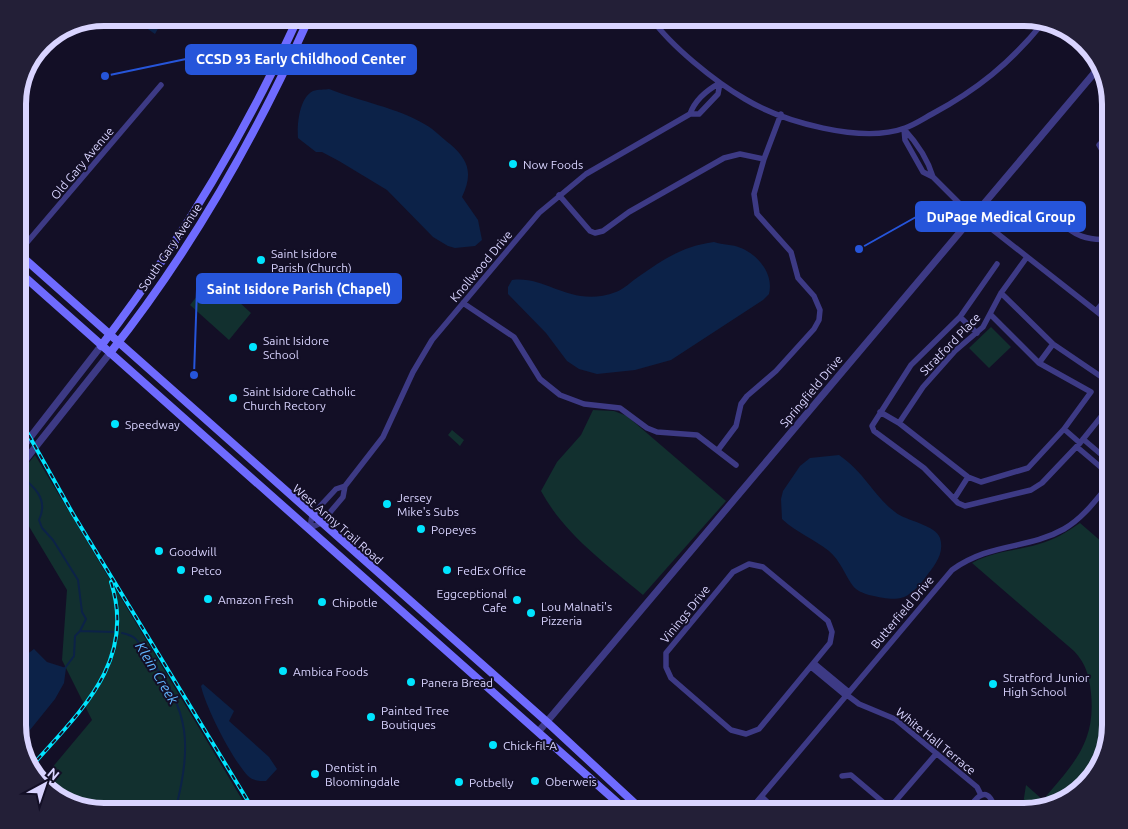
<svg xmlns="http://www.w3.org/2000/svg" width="1128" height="829" viewBox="0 0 1128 829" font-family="Ubuntu,sans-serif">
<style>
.green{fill:#12302f}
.water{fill:#0c2248}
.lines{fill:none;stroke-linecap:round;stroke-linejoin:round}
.stream{stroke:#0c2248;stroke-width:2}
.minor{stroke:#3d3a85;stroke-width:5.5}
.tertiary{stroke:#3d3a85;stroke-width:7}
.secondary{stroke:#6f6bff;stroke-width:8}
.rail-casing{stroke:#00e5ff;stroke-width:4}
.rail{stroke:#130f26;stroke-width:2;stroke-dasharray:5.5;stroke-linecap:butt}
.poi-dot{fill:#00e5ff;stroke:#130f26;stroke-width:2}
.labels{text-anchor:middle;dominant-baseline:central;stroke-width:4;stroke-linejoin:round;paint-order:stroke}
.street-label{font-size:12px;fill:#d9d4ff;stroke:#130f26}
.poi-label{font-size:12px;fill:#d9d4ff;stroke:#130f26;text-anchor:start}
.water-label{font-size:14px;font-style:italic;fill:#62b6ff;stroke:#130f26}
.rim{fill:none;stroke:#d9d4ff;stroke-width:6}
.leader{fill:none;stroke:#2655da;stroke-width:2}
.callout-dot{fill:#2655da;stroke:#130f26;stroke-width:2}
.callout{fill:#2655da;stroke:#2655da;stroke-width:2}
.callout-label{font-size:14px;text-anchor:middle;font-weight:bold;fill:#fff}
</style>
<rect width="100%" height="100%" fill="#130f26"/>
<path class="green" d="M212,277L251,313L229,340L190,305Z
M991,327L1011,347L989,368L969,348Z
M593,410L614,411L627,416L726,501L643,595C605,563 565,535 541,491L557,462L581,435Z
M452,430L464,440L460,446L448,435Z
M35,455L249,811H104L51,793L41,781L92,720L62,660L67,590L18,508V476Z
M1080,523L1110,549V725L1092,778L1062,803L1022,811L1026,785L1043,800C1073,764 1096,743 1091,693C1089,675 1086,664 1074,651L972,563C994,551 1016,551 1039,544C1054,540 1067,532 1080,523Z"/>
<path class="water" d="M132,18H164L155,34Z
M329,89C361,102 396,107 426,125C435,130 442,138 450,144C469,160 473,174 462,197L478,220L482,240L475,246L455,248L448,246L433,237L387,190L339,161L322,152H316L298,138C297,125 299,98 313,91C318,89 325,90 329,89Z
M714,242C723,245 732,244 741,248C758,255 774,274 769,294L763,300L671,360L635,370L597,374L579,369L567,361L546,333L508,294V287L512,280C547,275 571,309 616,292C624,289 632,281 638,277C664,259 683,246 714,242Z
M839,455C864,472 874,496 895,512C906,521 936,525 940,538C945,554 934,566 925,578C906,603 897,601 869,595C863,593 857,591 853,586C845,575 840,560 829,551C814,539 797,533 782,519L781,499L783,491L800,466L810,458Z
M34,649L47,662L66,668L64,683L55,699L30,730L19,734L18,661Z
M203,684L234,711L229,721L269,757L277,769L266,781C260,781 253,781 248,776C232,759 206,708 201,686Z"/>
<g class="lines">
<path class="stream" d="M18,474C34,486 49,499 39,520L42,528L53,540L78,580L82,612L86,619L80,631
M122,633C141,637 137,644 148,657C191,709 192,749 175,811
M65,668L74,656L75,636L80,631L114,632"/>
<path class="minor" d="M436,18L469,24L493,18
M651,18C671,46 714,81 745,99C783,122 862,144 905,128C914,125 923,119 932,114C977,90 1010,63 1042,24
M690,114C695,100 707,90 720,83
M18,120L26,88L27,65
M904,129L905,140L923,172L933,177L960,204L1110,322
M904,129C916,142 928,160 933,177
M1110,141L1104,140L1099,145L1103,152L1110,150
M559,195L590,231L595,233L603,231L629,212L724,158L740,154L764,159L781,114
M1048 212a8 8 0 1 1 16 0a8 8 0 1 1-16 0Z
M1058,219C1073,236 1088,241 1110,239
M18,253L161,85
M1001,293L1053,344L1109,382L1110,387
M463,303L514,337L540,379L560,395L584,404L620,408L647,428L657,432L697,435L736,465
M1096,311L1110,294
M991,315L1039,363L1091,392L1064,429L1028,468L981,482L968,477L899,423L923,387L955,351L983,327L1001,293L1027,257
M960,317L997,264
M977,333L960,317L911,365L872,426L874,431L924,468L958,503L965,506L1031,490L1042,483L1080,443L1104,413L1110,391
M1039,363L1053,344
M880,412L899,423
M1064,429L1080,443
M1083,439L1110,462
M1077,447L1110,475
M718,450L736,426L741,404L747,396L776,371L814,329L819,320L820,310L814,296L798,278L791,252L757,214L754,194L764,159
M954,499L968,477
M310,528L321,523L343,497L345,486L383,437L413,372L432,340L539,213L586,174L690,114H699L718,94L720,83
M310,528L312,515L336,489L345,486
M749,564L763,567L828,621L832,632L830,643L759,729L746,734L731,730L671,678L666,667V653L733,572Z
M814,663L849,692
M811,667L846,696
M847,695L859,704L895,719L977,787L981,795
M842,776L851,775L890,808
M762,797L777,811
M749,811L952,570C991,542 1027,550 1064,529C1083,518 1096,500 1110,483
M887,811L936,754
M967,811C973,802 984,785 992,801L987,811"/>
<path class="tertiary" d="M18,453L101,346
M18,469L110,353
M539,731L1101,65"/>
<path class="secondary" d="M18,253L547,722L643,811
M18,271L627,811
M101,346C179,244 245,134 298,18
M110,353C191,251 256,136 309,18"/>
<defs>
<path id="rail" d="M18,416L73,514L254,811
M30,768C78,713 137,663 111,582"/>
</defs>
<use href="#rail" class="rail-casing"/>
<use href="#rail" class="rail"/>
</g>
<g class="poi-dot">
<circle cx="513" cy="164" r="5"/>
<circle cx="261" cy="260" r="5"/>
<circle cx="253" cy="347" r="5"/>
<circle cx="233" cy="398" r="5"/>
<circle cx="115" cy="424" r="5"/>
<circle cx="387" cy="504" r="5"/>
<circle cx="421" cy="529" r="5"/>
<circle cx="159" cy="551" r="5"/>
<circle cx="181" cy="570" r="5"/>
<circle cx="447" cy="570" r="5"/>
<circle cx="208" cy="599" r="5"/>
<circle cx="517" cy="600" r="5"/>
<circle cx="322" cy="602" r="5"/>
<circle cx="531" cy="613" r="5"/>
<circle cx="283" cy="671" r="5"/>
<circle cx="411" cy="682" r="5"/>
<circle cx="993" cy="684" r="5"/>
<circle cx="371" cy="717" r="5"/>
<circle cx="493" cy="745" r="5"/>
<circle cx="315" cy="774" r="5"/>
<circle cx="535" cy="781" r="5"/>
<circle cx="459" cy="782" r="5"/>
</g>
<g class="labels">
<g class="street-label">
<text transform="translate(82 163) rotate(-50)">Old Gary Avenue</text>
<text transform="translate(170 247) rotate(-56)">South Gary Avenue</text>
<text transform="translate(481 266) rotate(-50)">Knollwood Drive</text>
<text transform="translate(950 344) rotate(-46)">Stratford Place</text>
<text transform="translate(811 391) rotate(-50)">Springfield Drive</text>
<text transform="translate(338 524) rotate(41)">West Army Trail Road</text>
<text transform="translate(902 612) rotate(-50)">Butterfield Drive</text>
<text transform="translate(685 614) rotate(-51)">Vinings Drive</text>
<text transform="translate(936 741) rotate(39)">White Hall Terrace</text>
</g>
<g class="poi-label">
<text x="523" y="164">Now Foods</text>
<text x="271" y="253">Saint Isidore<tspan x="271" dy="14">Parish (Church)</tspan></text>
<text x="263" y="340">Saint Isidore<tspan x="263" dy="14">School</tspan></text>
<text x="243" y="391">Saint Isidore Catholic<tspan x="243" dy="14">Church Rectory</tspan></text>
<text x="125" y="424">Speedway</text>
<text x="397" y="497">Jersey<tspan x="397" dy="14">Mike's Subs</tspan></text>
<text x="431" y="529">Popeyes</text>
<text x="169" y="551">Goodwill</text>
<text x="191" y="570">Petco</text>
<text x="457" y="570">FedEx Office</text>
<text x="507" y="593" text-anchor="end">Eggceptional<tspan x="507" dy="14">Cafe</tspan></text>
<text x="218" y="599">Amazon Fresh</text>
<text x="332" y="602">Chipotle</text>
<text x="541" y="606">Lou Malnati's<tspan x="541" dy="14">Pizzeria</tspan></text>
<text x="293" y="671">Ambica Foods</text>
<text x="1003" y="677">Stratford Junior<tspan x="1003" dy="14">High School</tspan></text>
<text x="421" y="682">Panera Bread</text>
<text x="381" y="710">Painted Tree<tspan x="381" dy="14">Boutiques</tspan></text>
<text x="503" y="745">Chick-fil-A</text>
<text x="325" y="767">Dentist in<tspan x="325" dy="14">Bloomingdale</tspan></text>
<text x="545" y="781">Oberweis</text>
<text x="469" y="782">Potbelly</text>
</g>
<g class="water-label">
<text transform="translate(157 673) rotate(59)">Klein Creek</text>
</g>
</g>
<path d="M0 0H1128V829H0ZM104 26H1024A78 78 0 0 1 1102 104V725A78 78 0 0 1 1024 803H104A78 78 0 0 1 26 725V104A78 78 0 0 1 104 26Z" fill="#231f37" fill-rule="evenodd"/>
<path class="rim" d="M104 26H1024A78 78 0 0 1 1102 104V725A78 78 0 0 1 1024 803H104A78 78 0 0 1 26 725V104A78 78 0 0 1 104 26Z"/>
<path class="leader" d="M105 76L186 59M859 249L916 217M194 375L197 289"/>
<g class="callout-dot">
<circle cx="105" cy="76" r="5"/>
<circle cx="859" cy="249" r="5"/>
<circle cx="194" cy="375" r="5"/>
</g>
<g class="callout">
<rect x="186" y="45" width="230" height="29" rx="5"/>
<rect x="916" y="202" width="169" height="29" rx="5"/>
<rect x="197" y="274" width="204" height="29" rx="5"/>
</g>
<g class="callout-label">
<text x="301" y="64">CCSD 93 Early Childhood Center</text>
<text x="1001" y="222">DuPage Medical Group</text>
<text x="299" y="294">Saint Isidore Parish (Chapel)</text>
</g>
<g transform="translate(45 784) rotate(40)" stroke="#130f26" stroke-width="4" paint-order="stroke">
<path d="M0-4L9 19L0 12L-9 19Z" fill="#d9d4ff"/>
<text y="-8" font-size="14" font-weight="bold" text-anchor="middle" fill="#d9d4ff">N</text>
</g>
</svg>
